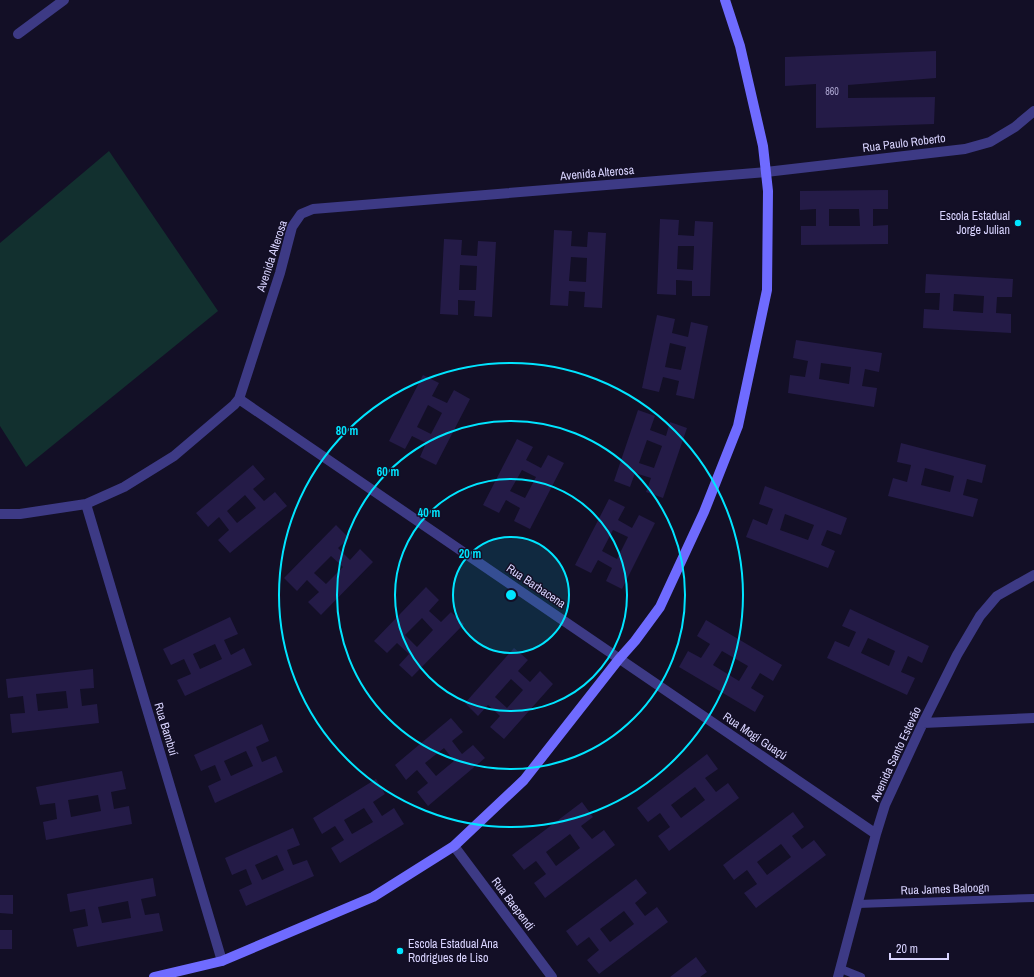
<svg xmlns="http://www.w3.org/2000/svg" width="1034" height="977" viewBox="0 0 1034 977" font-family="'Archivo Narrow',sans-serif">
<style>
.green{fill:#12302f}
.building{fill:#241b47;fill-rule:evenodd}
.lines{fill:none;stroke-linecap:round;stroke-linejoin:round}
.lane{stroke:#3d3a85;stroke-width:8}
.street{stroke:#3d3a85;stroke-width:10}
.secondary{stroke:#6f6bff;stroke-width:10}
.ring{fill:none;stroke:#00e5ff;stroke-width:2}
.poi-dot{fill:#00e5ff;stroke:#130f26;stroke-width:1.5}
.labels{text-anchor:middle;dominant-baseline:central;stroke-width:3;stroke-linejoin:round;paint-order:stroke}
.number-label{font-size:10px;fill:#aca6d1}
.street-label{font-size:12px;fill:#d9d4ff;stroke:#130f26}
.poi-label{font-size:12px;fill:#d9d4ff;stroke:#130f26;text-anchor:end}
.centre{fill:#00e5ff;stroke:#130f26;stroke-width:2}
.ring-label{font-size:12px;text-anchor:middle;font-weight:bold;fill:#00e5ff;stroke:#130f26;stroke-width:3;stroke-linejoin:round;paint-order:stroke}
</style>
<rect width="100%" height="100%" fill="#130f26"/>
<path class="green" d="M109,151L218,311L26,467L0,426V243Z"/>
<path class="building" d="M936,51V78L848,85V98L935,97L934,124L816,128V84L785,86V57Z
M888,190V209H873V226L888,225V244L801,245V226H816V209L800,210V191ZM829,209H859L860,226H829Z
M660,219L679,220L678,235L694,236L695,221L713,222L710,296H692V281L676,280V295L657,294ZM678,246H694L693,270L677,269Z
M554,230L572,231L571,246L587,247L588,232L606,233L602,308L584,307L585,292L569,291L568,306L550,305ZM571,257L587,258L586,282L569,281Z
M444,239L462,240L461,255L477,256L478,241L496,242L492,317L474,316L475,301L458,300V315L440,314ZM460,265L477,266L476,290H459Z
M926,274L1013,279L1012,297H997L996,313L1011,314V333L923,328L924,309L939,310L940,293H925ZM954,294L984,296L983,313L953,311Z
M657,315L675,319L672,333L688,337L691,322L708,326L694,399L676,395L679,381L663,377L659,392L642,388ZM670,343L686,347L681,370L665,367Z
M796,340L882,353L879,372L865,369L862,386L877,388L874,407L788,393L790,375L805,377L808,361L793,358ZM821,363L851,367L849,384L819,379Z
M423,375L439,383L432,396L447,403L454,390L470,399L436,465L420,457L426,443L412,436L405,449L389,441ZM428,405L442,413L431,434L417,427Z
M638,410L655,416L650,430L666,436L670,422L687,428L663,498L646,492L651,478L635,473L630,487L614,481ZM647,440L662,446L654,468L639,463Z
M517,439L533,447L526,460L541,468L548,455L564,463L530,529L514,521L520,508L506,500L499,513L483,505ZM522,470L536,477L525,498L510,491Z
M901,443L986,465L982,483L967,479L963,495L978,499L973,517L888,496L893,478L907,482L911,465L897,462ZM925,468L954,476L950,492L921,485Z
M253,465L265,479L253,489L264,501L275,492L287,506L230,553L218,540L229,530L219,517L208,527L196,513ZM245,495L256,508L237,523L227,511Z
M765,486L847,518L841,535L827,530L821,545L835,551L828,568L746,537L753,519L767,525L773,509L759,504ZM785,514L814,525L808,540L780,530Z
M609,499L625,507L618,520L632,528L639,515L655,523L622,589L606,581L612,568L598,560L591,573L575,565ZM613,530L628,537L617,559L602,551Z
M336,525L349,538L338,548L350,560L360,549L373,562L321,615L308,602L319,592L307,580L297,591L284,578ZM331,556L343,567L326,584L314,573Z
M426,587L439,600L429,611L441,622L451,612L464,624L412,677L399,665L409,654L397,643L387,653L374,641ZM422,618L433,630L417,647L405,635Z
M850,609L929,646L922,663L908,656L901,672L915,678L907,695L827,658L835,641L849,647L856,632L842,626ZM868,638L895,651L889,666L861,653Z
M230,617L238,634L224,640L231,655L244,648L252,665L185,696L177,680L191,674L184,659L171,665L163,649ZM215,644L222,659L200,669L193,654Z
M706,620L782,665L773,681L760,673L751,688L764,696L755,712L679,667L688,651L701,658L710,644L697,636ZM722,651L748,666L739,681L713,665Z
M514,648L528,660L518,671L530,682L540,671L553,684L504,739L490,727L500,716L488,705L478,716L465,703ZM511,679L523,690L507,708L495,697Z
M93,669L94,688L80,689L82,706L97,704L99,723L12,733L10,714L25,713L23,696L8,698L6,679ZM66,691L68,708L38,711L36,694Z
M451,718L463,732L452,741L462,754L473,745L485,758L428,806L417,792L428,783L417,770L406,780L395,765ZM444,748L454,761L436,776L425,763Z
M262,724L269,741L256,747L262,762L276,756L283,772L215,803L208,786L221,780L215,765L201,771L194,755ZM246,751L253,766L231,776L224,761Z
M707,754L718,769L705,778L716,792L728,783L739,798L669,851L658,836L670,827L660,813L648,822L637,808ZM695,787L705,800L681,818L671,805Z
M122,771L126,789L111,792L114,809L129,806L132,824L46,840L43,822L57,819L55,803L40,805L36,787ZM98,795L101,811L71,817L68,800Z
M376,779L385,794L373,802L382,816L394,808L404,824L340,863L331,848L344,840L335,826L322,834L313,818ZM364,808L373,822L352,834L344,820Z
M582,802L593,817L581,826L592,839L604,830L615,845L545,898L534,883L546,874L536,861L524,870L512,855ZM570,834L580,848L556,866L546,852Z
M793,812L804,827L792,836L802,849L814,840L826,855L756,908L744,893L757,884L747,870L734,880L723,865ZM781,844L791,857L767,875L757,862Z
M293,828L300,845L287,850L293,865L307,860L314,876L246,906L239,890L252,884L246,869L232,875L225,858ZM277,855L284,870L262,880L255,865Z
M153,878L156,896L141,899L145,915L159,913L163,931L77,947L73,929L88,926L85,909L70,912L67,894ZM128,901L131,918L102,923L98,907Z
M636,879L647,893L635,903L645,916L657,907L668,922L599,974L587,960L599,950L589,937L577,946L566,931ZM624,911L634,924L610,942L600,929Z
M0,895H13V914L0,913Z
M0,930H12V949H0Z
M696,957L707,972L700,977H670Z"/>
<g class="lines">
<path class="lane" d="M858,904L1034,898
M841,969L861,977"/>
<path class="street" d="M18,34L64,0
M239,399L876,834
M86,504L222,961
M0,514H20L86,504L124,487L174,456L234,405L239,399L280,273L292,227L301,214L313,209L766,172L965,149L990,142L1015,127L1034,111
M923,723L1034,718
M454,846L552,977
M838,977L876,834L885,805L923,723L957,655L980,616L997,596L1034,575"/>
<path class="secondary" d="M154,977L222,961L373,897L454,846L524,780L619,659L635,641L660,607L704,512L738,426L767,290L768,191L763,146L740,46L725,0"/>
</g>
<circle cx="511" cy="595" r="58" fill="#00e5ff" fill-opacity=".12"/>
<g class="ring">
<circle cx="511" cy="595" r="58"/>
<circle cx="511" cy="595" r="116"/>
<circle cx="511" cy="595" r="174"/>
<circle cx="511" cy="595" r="232"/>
</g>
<g class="poi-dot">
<circle cx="1018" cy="223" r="4"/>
<circle cx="400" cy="951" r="4"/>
</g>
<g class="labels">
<g class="number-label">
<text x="832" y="91">860</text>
</g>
<g class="street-label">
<text transform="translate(904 143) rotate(-7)">Rua Paulo Roberto</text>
<text transform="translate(597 173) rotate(-5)">Avenida Alterosa</text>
<text transform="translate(272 256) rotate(-72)">Avenida Alterosa</text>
<text transform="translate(536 586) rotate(34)">Rua Barbacena</text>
<text transform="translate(166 729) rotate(73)">Rua Bambuí</text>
<text transform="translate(755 736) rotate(34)">Rua Mogi Guaçú</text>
<text transform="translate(896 754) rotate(-65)">Avenida Santo Estevão</text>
<text transform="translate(945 889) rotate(-2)">Rua James Baloogn</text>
<text transform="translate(513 904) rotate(53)">Rua Baependi</text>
</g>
<g class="poi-label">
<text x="1010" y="216">Escola Estadual<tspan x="1010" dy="14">Jorge Julian</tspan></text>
<text x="408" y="944" text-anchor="start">Escola Estadual Ana<tspan x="408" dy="14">Rodrigues de Liso</tspan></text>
</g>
</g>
<circle cx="511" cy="595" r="6" class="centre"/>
<g class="ring-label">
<text x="347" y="435">80 m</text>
<text x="388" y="476">60 m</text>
<text x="429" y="517">40 m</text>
<text x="470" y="558">20 m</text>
</g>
<path d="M890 953v6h58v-6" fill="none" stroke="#d9d4ff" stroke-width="2"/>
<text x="896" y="953" font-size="12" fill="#d9d4ff" stroke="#130f26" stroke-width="3" paint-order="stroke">20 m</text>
</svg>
